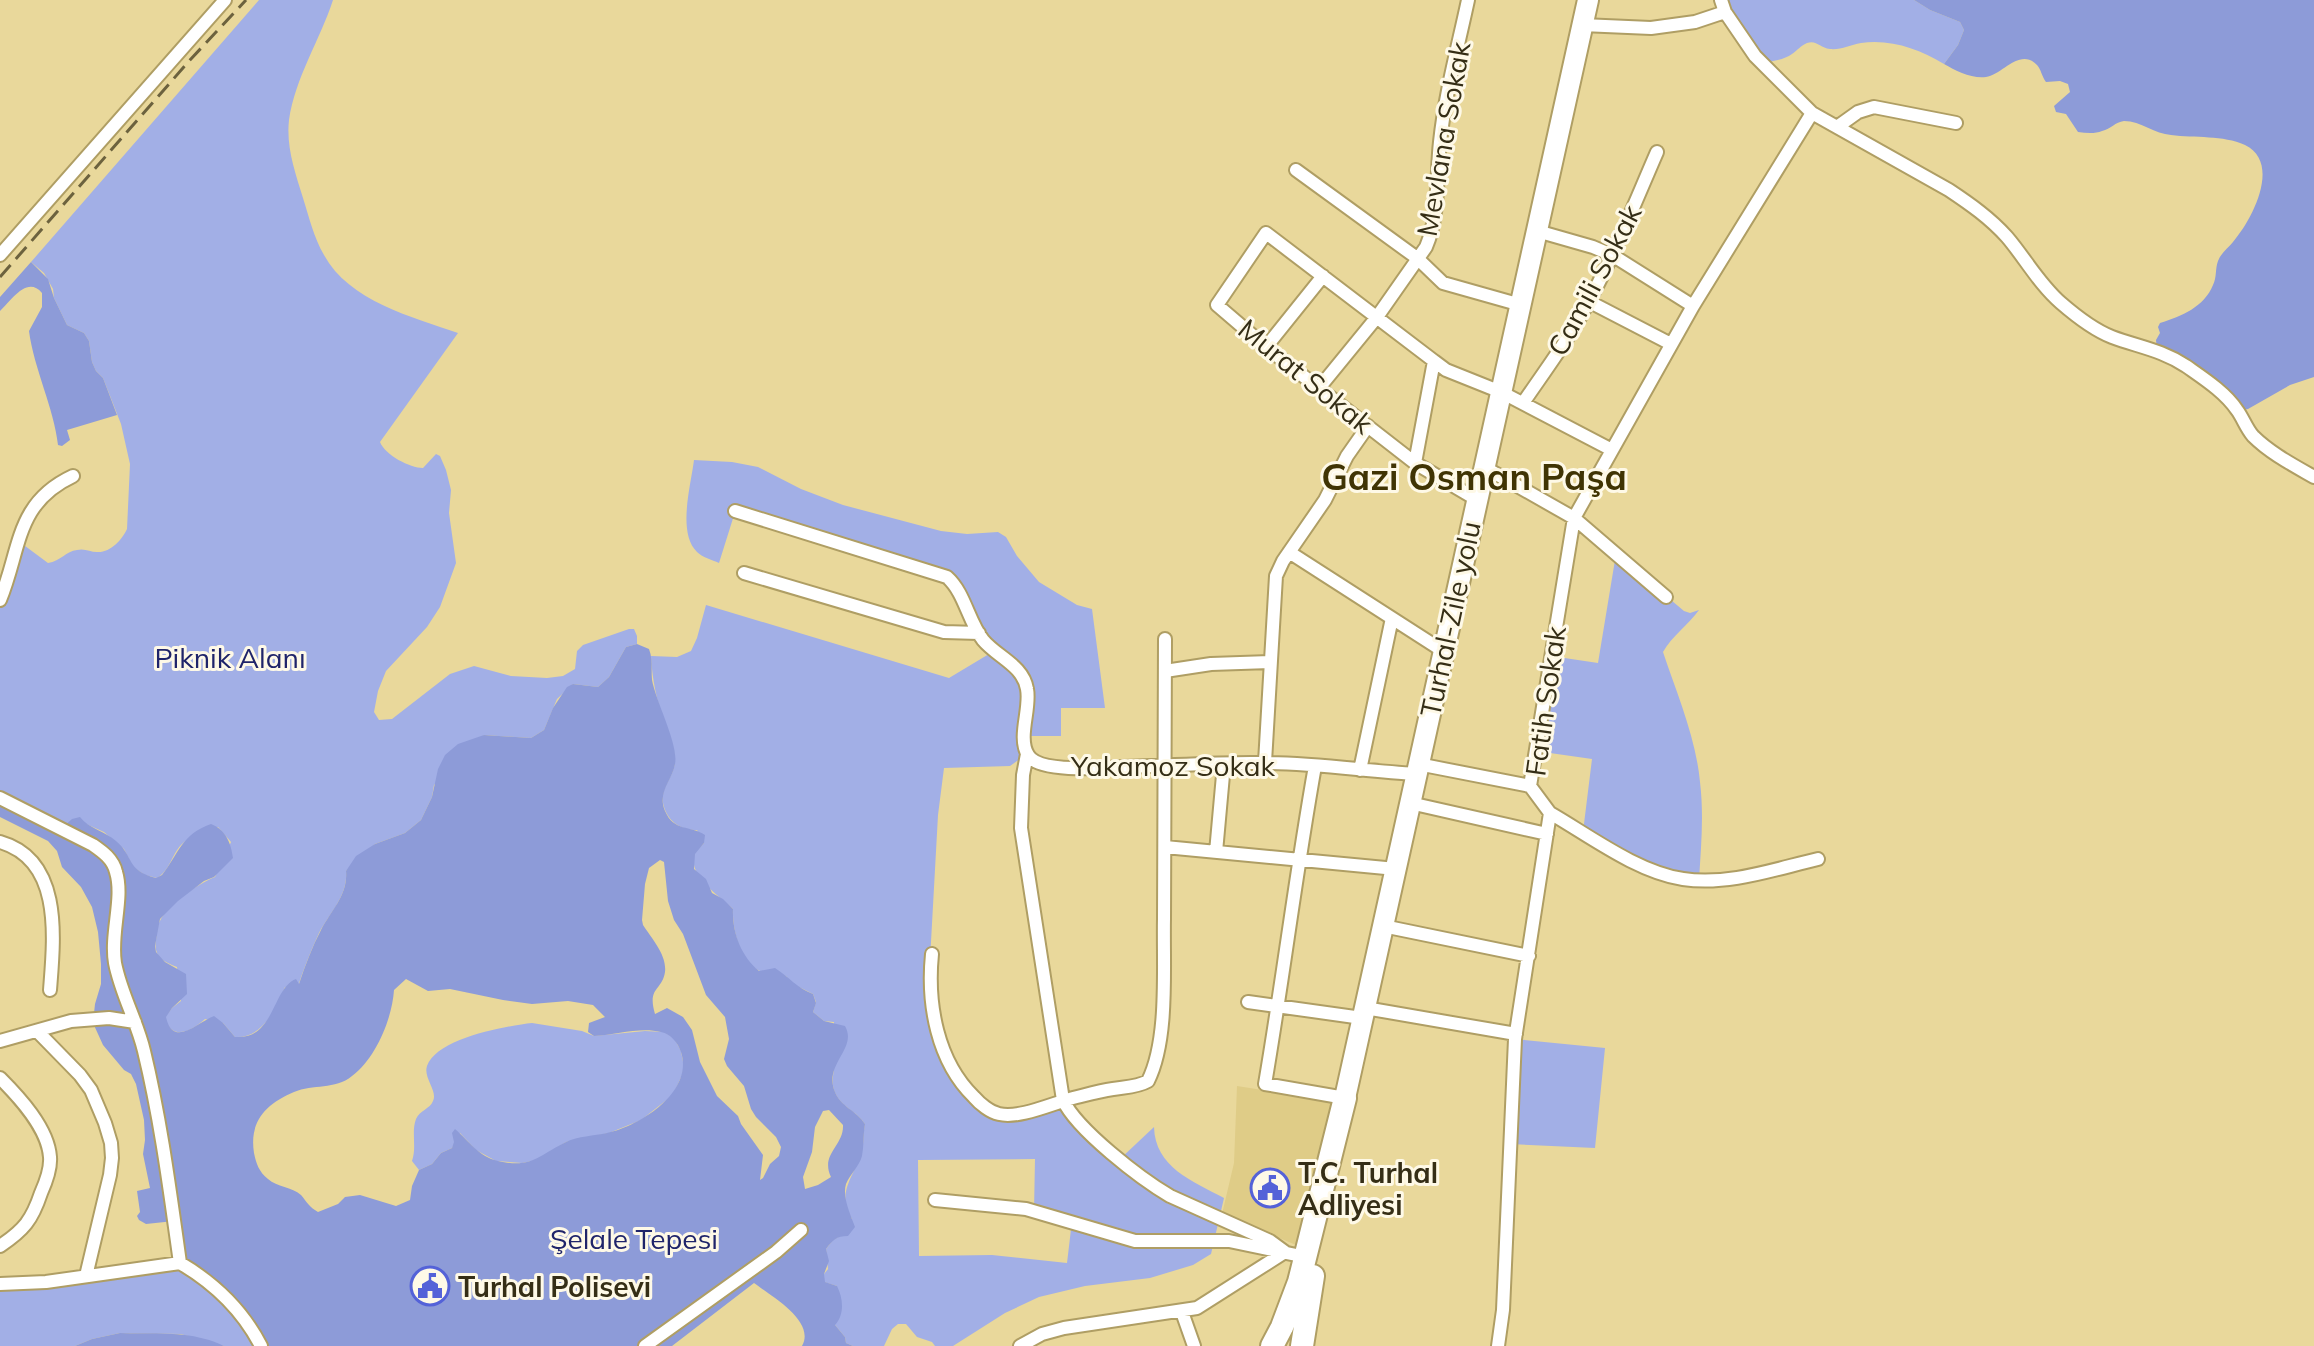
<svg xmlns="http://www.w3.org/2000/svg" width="2314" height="1346" viewBox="0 0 2314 1346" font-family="Mulish,sans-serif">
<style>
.built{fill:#dfcc87}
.green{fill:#a2afe6;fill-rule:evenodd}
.forest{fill:#8d9bd8;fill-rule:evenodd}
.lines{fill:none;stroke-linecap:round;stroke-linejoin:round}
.street-casing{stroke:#af9e64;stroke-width:16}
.primary-casing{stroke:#af9e64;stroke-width:24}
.highway-casing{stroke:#af9e64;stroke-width:26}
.street{stroke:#fff;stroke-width:12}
.primary{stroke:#fff;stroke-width:20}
.highway{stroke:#fff;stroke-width:22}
.rail{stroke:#6c623e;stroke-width:3;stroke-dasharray:16 8;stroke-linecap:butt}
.labels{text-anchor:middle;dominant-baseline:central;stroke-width:6;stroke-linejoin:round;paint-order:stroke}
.street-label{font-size:28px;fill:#352e16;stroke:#fef9e7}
.park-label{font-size:28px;fill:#1f246a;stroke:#fef9e7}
.poi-label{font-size:28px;font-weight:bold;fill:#352e16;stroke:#fef9e7;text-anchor:start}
.district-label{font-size:36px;font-weight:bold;fill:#403404;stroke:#fef9e7}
</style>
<rect width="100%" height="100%" fill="#e9d89b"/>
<path class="built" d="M1237,1086L1332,1101L1296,1245L1222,1214L1234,1163Z"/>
<path class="green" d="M259,0H333C320,40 295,78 289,120C286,147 295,172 303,198C309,217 314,238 324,255C349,301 412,317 458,333L380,442C385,455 410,468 423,468L436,454L440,456L446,470L451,490L449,513L456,563L440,607L427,627L386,671L378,691L374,712L379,720L392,719L450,674L474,666L511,676L547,678L563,676L575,669L577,651L583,645L629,629H634L637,636V644L626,647L609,677L598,687L573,684L557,699L544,730L531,738L484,735L434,785L432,797L421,820L405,833L375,844L346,871C348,896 330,912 319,933C311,950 304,968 298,986L285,987C276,1009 262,1039 235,1037L223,1023L205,1019C192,1031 171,1042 165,1017L172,1008L181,1001L177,967C163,962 153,956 156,940C157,934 157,926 160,921C167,905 199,883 215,877L231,842L218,827C208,832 189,836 181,845C171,856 170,870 157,878L145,875L133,867L124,849L104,832L84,823L62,828L0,798V600L17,540L48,563C61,561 66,551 77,550C85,548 90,552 97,552C110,553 122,540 127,529L130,464L121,424L103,378L96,371L92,362L89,341L84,333L67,325L54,298L53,289L44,273L31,262Z
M1721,0H1914L1930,10L1960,22L1964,30L1958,45L1944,64C1918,49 1892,39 1861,43C1850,45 1841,50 1830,49C1820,48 1817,40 1807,43C1800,46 1798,50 1792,54C1784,60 1772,61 1762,63Z
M694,460L732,462L758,467L801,489L843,505L941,531L967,534L998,532L1006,537L1017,556L1039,582L1077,605L1092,609L1105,708H1061V736H1025L1027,754L1010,766L944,768L938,815L929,978L953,1072L1000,1114L1063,1100L1120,1159L1154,1127C1155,1167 1192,1181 1224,1198L1211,1254L1193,1265L1150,1278L1085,1286L1039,1297L1005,1313L953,1346H935L932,1342L917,1337L906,1324H898L892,1329L884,1346H853L846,1343L845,1337L835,1325L837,1286L824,1282V1274L828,1269L826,1249L833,1240L840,1236L852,1219C835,1190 856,1176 862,1150C864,1142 863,1133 865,1124C858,1113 845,1108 838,1098C829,1084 834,1075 835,1061C836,1048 834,1035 834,1022L824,1021L813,1012L816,1002L813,994L791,983L786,976C778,974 768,974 760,971C740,963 732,928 733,909C720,896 686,875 695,853C697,849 701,847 704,843L697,830C682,830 669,823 664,807C658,787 675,778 675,760C674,746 670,736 665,724C657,702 652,679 651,656L677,657L691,651L697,638L706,605L949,678L994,651L953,582L735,512L719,563C712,560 702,557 697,552C677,533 691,485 694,460ZM1035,1159L1034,1211L1072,1221L1067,1263L992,1255L919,1256L918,1160Z
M1616,554L1684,611L1690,613L1699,610C1688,625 1672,636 1663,652C1677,694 1696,738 1700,782C1704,815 1701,848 1699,880L1682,879L1583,832L1592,759L1536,751L1551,656L1598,663Z
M532,1023L582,1031L594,1036L645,1031L664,1032L674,1038L681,1051L684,1067L682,1075L673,1095L641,1120L609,1133L566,1142L537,1160L522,1163L496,1161L476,1150L460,1133L452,1148L441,1153L432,1164L419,1170L412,1161C417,1147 411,1132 416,1119C420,1110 430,1109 433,1101C438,1091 423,1078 427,1066C437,1038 506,1026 532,1023Z
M1515,1039L1605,1048L1595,1148L1510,1144Z
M147,1267L192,1270L261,1346H224L181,1334L120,1333L92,1339L75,1346H0V1284Z"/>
<path class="forest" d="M1914,0H2314V377L2290,385L2248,409L2238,411L2157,350L2156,340L2160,333L2158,327L2160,323C2182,316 2204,307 2213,285C2217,277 2215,269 2218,261C2221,253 2228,248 2233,242C2252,220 2282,163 2245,145C2223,135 2195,138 2171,135C2155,134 2141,121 2124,121C2115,122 2111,129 2102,131C2095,134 2086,133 2078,132L2066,114L2056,112L2054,106L2070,92L2068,84L2060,81L2046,82C2042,77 2041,69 2037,65C2020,47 2002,75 1986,77C1972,79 1956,71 1944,64L1958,45L1964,30L1960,22L1930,10Z
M31,262L48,279L54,298L67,325L84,333L89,341L92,362L96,371L103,378L117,415L67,430L70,440L62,446L58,445C54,408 34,369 29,331L42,307V293C27,275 11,301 0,311V297Z
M637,644L649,649C653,659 651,669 652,680C656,702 679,745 675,764C672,781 657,792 665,811C674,832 690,825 705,835L704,843L695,854L694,869L706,879L712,893L723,899L733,909C732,932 741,956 759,971L775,968C789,977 797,988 813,994L816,1003L813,1012L824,1021L845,1026C858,1049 823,1064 835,1092C840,1106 857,1111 865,1124C863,1135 864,1146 862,1156C859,1167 850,1174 846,1184C842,1197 851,1216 855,1227L848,1236C836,1236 833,1240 826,1249L829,1261L824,1274L825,1282L837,1286C843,1298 845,1314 835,1325L845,1337L846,1343L853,1346H802C816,1321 771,1296 754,1283L672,1346H261L250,1328L180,1263L174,1221L146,1224L139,1220L137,1216L140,1212L137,1191L150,1188L143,1154L145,1140L144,1120L136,1084L131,1074L124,1070L103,1045L93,1023L95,1004L101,984V964L98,932L92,907L81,887L62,867L57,851L48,841L0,817V798L62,828L72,819L80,817C88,828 106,832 116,841C135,857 125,870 156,878L162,875C179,853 182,834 211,824C226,830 231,843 233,858L214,877L204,881L178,901L160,919L155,946L156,952L165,962L186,974L187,994L172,1008L166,1017C173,1049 198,1022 214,1016L223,1023L235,1037C275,1040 272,988 296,979L299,984C305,966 312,947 321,930C332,909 348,895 346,871L356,856L375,844L405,833L421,820L432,797L438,769L445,755L458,744L484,735L531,738L544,730L553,708L567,687L573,684L598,687L609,677L626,647ZM660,860L664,862L668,901L674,920L683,934L706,995L725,1017L729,1039L724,1059L727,1066L744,1086L751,1109L756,1117L776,1137L781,1147L779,1156L770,1164L763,1178L760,1180L763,1155L741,1124L738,1116L717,1096L700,1062L692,1030L683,1017L667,1008L655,1014C647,987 662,991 665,972C667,955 652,939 643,925L642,920L645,884L649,868ZM406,979L428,991L450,989L503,1000L532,1004L568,1001L593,1005L605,1017L589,1023L588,1032L594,1036C617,1035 639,1027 661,1032C671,1034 678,1043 681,1052C694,1092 640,1126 607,1133C594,1136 578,1136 566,1142C539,1155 532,1169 498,1161C479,1157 469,1141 455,1129L452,1133L454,1142L452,1148L441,1153L432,1164L419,1170L412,1186L410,1200L396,1206L360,1195L345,1197L338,1204L318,1212C309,1207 307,1202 301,1195C292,1187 277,1187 268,1179C259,1172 256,1163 254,1153C249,1121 266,1104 294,1092C313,1084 335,1090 352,1076C376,1058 392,1019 394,990ZM829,1110L843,1125C844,1146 820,1154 831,1177L818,1185L805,1189L803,1177L812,1152L815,1127L823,1111Z
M120,1333C154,1334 192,1330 224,1346H75L92,1339Z"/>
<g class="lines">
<defs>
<path id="street" d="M1721,0L1725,12L1755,56L1812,113L1949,190C1970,204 1990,218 2007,237C2025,258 2039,284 2061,303C2076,316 2094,330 2112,337C2139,347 2162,350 2186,366C2203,378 2225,392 2237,410C2243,418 2246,428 2253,436C2270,453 2293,465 2314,477
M1582,25L1651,28L1695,22L1725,12
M1837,127L1858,112L1874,107L1956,123
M1296,170L1417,258L1443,283L1521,305
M1537,231L1593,247L1612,255L1693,306
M0,255L225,0
M1588,301L1671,344
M1266,347L1323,276
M1434,361L1446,370L1501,392L1612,450
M1319,388L1377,317L1426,247C1440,214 1436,177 1440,142C1445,94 1458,47 1468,0
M1523,403C1538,381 1554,359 1568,337C1605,279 1630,214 1657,152
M1415,463L1434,361L1266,233L1217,305L1266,347L1415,463L1476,499
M1484,467L1574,518L1666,597
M735,511L947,577C965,593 968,621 983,640C997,657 1023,665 1027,689C1031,709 1017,737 1028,755C1038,773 1104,768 1122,767C1169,766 1216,762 1263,763C1314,763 1365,771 1416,774
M1289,552L1443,651
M744,573L944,632L979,633
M0,600C21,549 15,503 73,476
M1165,671L1211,664L1270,662
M1265,762L1276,576L1283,561L1325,500L1347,456L1368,426
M1418,764L1530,786
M1315,766C1296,872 1283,979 1265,1084L1345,1098
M1360,770L1392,618
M0,798L93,845C103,852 113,859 116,872C124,898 110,934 115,963C121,994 137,1021 144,1051C161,1121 170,1192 180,1263
M1410,803L1547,834
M1550,813C1590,836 1637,872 1683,879C1728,886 1775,869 1818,859
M0,842C63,860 54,938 50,990
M1165,847L1396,869
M1216,852L1224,764
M1383,926L1529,956
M932,954C927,1004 937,1061 974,1097C980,1104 990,1112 999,1114C1021,1119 1055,1102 1077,1097C1089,1094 1100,1091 1113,1089C1125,1087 1138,1087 1148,1081C1169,1039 1163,966 1164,919C1165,825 1165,732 1165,639
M1248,1002L1362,1018
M1365,1008L1516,1034
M37,1031L80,1075L91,1090L105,1123L111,1143L112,1158L110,1175L86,1276
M0,1041L71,1021L109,1018L135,1022
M0,1078C19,1097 48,1128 50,1157C51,1169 46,1182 41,1193C32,1220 24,1230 0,1246
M935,1200L1026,1209L1135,1241H1229L1306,1257
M0,1284L46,1282L180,1263C214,1283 243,1311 261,1346
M1182,1312L1194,1346
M645,1346L776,1252L801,1230
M1020,1346L1042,1334L1064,1328L1197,1308L1285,1252L1270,1241L1170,1196C1141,1179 1077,1130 1063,1100L1021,828L1023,775L1027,754
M1498,1346L1503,1310L1515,1039L1550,813L1530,786L1574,518L1693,306L1812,113"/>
<path id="primary" d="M1345,1098L1588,0"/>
<path id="highway" d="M1272,1346L1282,1327L1299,1282L1345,1098
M1302,1346L1313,1276"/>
</defs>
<use href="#street" class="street-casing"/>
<use href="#primary" class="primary-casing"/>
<use href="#highway" class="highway-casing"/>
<use href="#street" class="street"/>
<use href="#primary" class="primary"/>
<use href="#highway" class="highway"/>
<path class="rail" d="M0,277L190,60L246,0"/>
</g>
<defs>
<symbol id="civic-ring" viewBox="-11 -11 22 22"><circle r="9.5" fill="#fef9e7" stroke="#5462d8" stroke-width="1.5"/><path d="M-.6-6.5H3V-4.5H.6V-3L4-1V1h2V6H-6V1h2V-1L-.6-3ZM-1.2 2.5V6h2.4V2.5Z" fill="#5462d8"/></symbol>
</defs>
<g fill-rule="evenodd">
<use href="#civic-ring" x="1248" y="1166" width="44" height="44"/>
<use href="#civic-ring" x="408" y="1264" width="44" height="44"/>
</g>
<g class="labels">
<g class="street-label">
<text transform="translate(1443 139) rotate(-80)">Mevlana Sokak</text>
<text transform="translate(1594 280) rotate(-62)">Camili Sokak</text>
<text transform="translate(1306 376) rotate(39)">Murat Sokak</text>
<text transform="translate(1450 619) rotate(-78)">Turhal-Zile yolu</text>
<text transform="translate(1545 701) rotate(-82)">Fatih Sokak</text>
<text x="1173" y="765">Yakamoz Sokak</text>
</g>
<g class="park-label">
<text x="230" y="657">Piknik Alanı</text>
<text x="634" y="1238">Şelale Tepesi</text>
</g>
<g class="poi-label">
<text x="1298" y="1172">T.C. Turhal<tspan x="1298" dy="32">Adliyesi</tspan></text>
<text x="458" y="1286">Turhal Polisevi</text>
</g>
<g class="district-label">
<text x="1474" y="476">Gazi Osman Paşa</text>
</g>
</g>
</svg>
